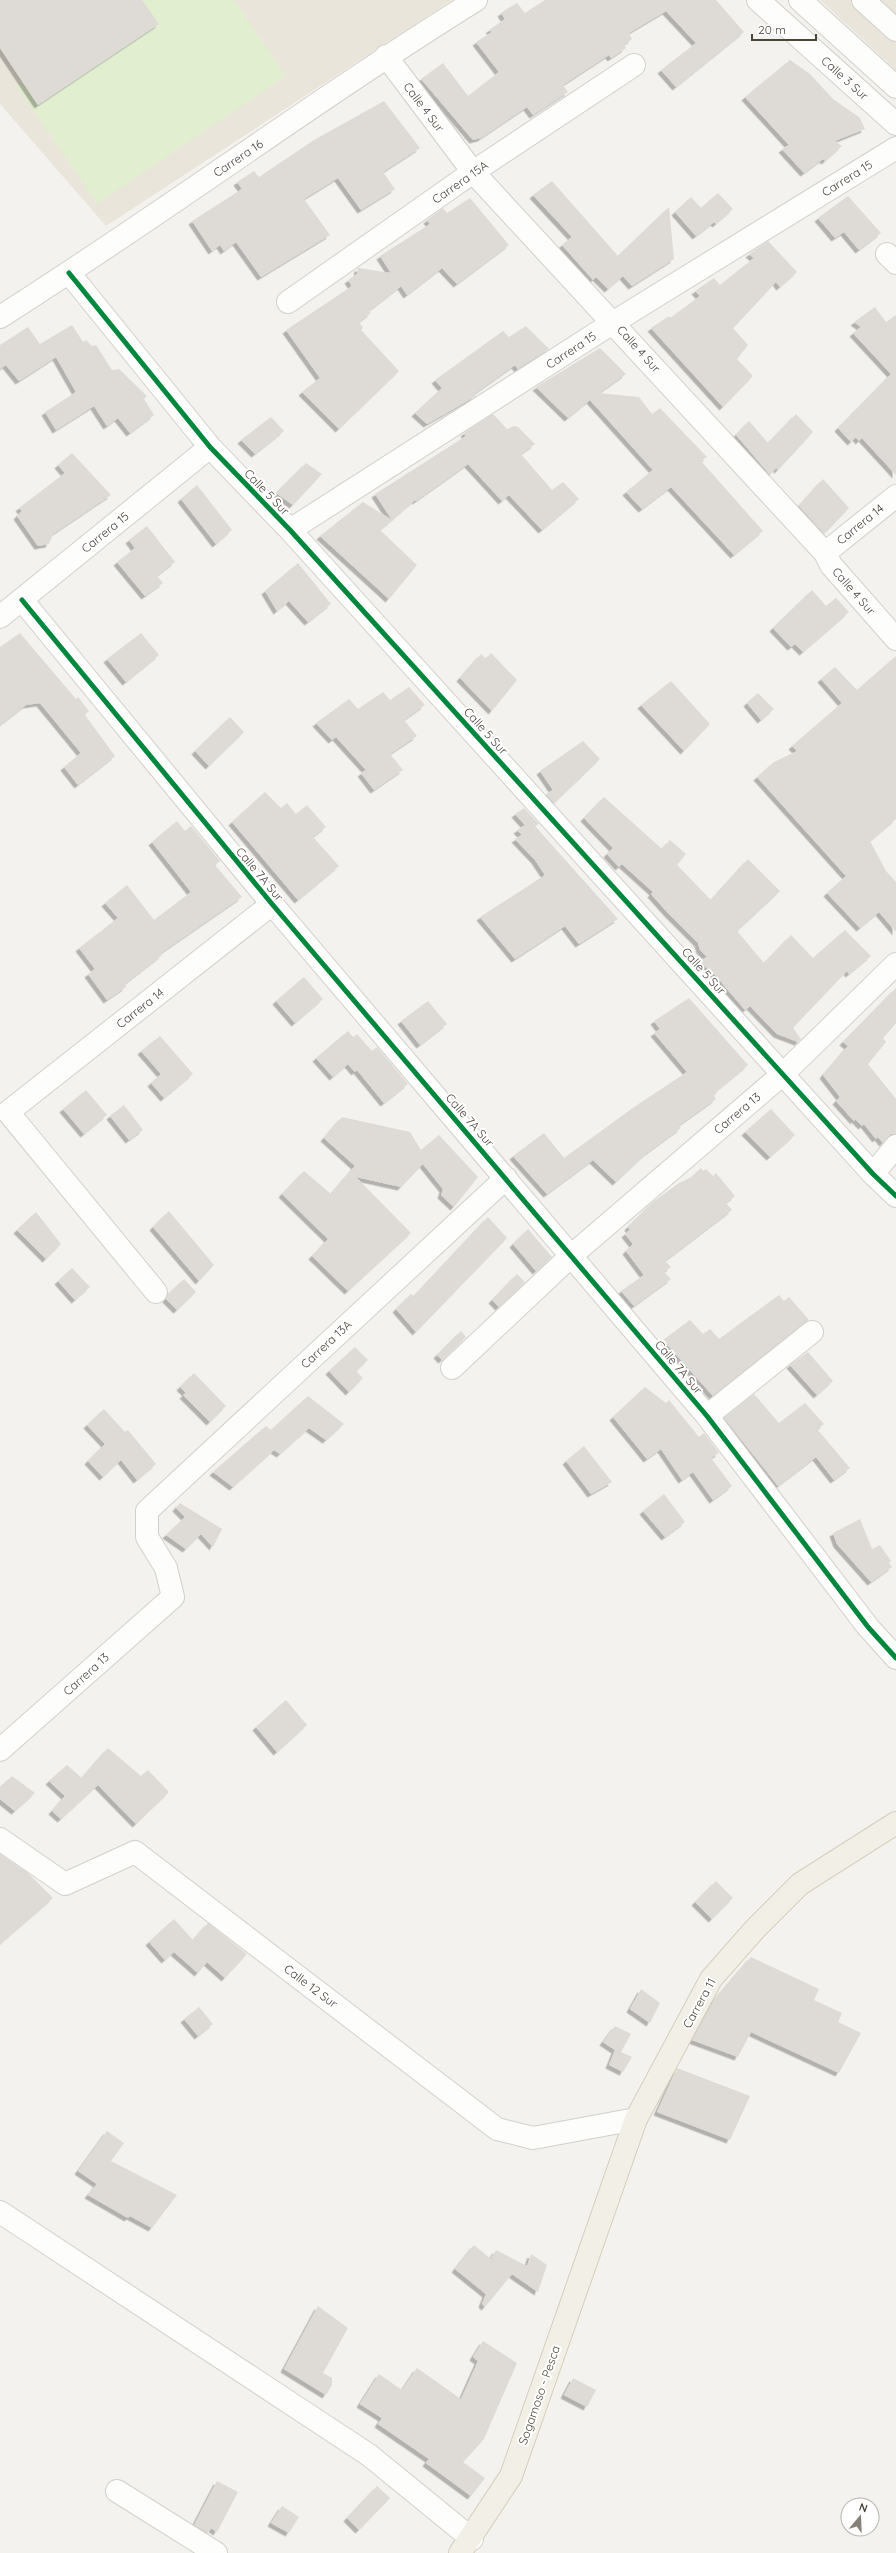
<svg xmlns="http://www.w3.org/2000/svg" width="896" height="2553" viewBox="0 0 896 2553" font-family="Quicksand,sans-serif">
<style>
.education{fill:#eae5da}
.pitch{fill:#e1eecf}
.building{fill:#dedbd6;filter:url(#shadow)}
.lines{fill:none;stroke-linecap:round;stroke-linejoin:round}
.minor-casing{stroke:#d2d0cb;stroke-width:24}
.major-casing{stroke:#d6cebb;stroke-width:24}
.minor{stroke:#fdfdfc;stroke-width:22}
.major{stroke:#f2efe6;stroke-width:22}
.cycleway-casing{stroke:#fff;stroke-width:8}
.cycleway{stroke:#00873e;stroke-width:5}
.labels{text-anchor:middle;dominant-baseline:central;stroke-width:4;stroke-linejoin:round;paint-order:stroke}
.street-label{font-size:12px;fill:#4b4439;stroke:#fff}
</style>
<defs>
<filter id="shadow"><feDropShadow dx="-3.5" dy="3.5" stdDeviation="0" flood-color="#0004"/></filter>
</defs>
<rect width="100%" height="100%" fill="#f4f2ee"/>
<path class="education" d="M0,0H452L106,226L0,104Z
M820,0H896V70Z"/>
<path class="pitch" d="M0,0H234L286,76L97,204L16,85L22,81Z"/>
<path class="building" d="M0,0H142L159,24L38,105L0,48Z
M545,0H716L744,32L676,87L661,70L696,43L666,11L629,33L632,39L624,45L626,48L611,58L609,55L563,85L568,92L533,115L527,107L481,138L473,140L421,79L443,63L468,96L499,72L476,42L492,32L489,30L505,19L501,13L510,7L517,3L525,13Z
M790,60L810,74L833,99L860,118L865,129L835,141L842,146L825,161L823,159L804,173L782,149L789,145L745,97Z
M384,101L420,148L383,172L395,189L361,210L338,178L304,199L330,235L261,277L236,242L224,251L220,245L212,251L192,221L242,189L237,182L254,171L259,177L314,140Z
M552,181L618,256L669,207L674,259L632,286L623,276L608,289L596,277L593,280L562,245L572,237L533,195Z
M718,193L733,209L716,224L714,222L696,236L675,212L691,197L701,208Z
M848,196L881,233L859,250L844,232L835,238L818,218Z
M470,198L509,245L457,284L442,268L407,295L401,286L369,311L371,313L359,322L363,328L361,330L399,371L339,429L302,392L320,378L286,330L352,286L348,280L357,274L358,268L391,273L380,256L430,224L427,220L443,208L447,213Z
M768,241L797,272L780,287L776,282L733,328L748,345L737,359L753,376L723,407L651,328L669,316L670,318L700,296L695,291L714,278L720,285L754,258L749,254Z
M875,307L886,322L896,315V475L862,438L859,441L856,437L851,442L838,428L891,374L853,333L861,327L854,322Z
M72,325L83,342L86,340L92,346L96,345L112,370L119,369L147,396L144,399L154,415L130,433L118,418L107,426L94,406L56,430L45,412L76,392L56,357L19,381L6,365L0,369V345L28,327L40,344Z
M526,326L549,349L518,369L515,365L474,394L476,396L427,424L415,413L442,388L435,380L503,331L509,337Z
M600,348L626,374L599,393L639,397L652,414L660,408L707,457L701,461L763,531L734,555L671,487L642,509L626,492L653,470L590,400L568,418L536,387Z
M493,414L507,429L514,426L518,427L535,444L521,454L552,490L563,482L579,499L542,530L509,495L502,501L468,464L416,501L415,500L392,520L375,494L466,436L464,433Z
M796,414L813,432L778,470L776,468L770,475L736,435L749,421L768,443Z
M271,417L284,431L255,454L241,440Z
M72,453L111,495L53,534L49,544L38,546L17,516L22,511L19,508L65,473L58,465Z
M306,463L322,474L293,505L276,493Z
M823,479L849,508L824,534L799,506Z
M197,485L232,530L216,544L181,499Z
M363,502L392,520L380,530L417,565L389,599L320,536Z
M147,526L175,562L157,576L163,583L145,596L117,562L135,548L129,540Z
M298,563L331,604L308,622L289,601L277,611L265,591Z
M812,590L826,606L836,598L849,612L803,652L795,644L791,647L773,628Z
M20,633L76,699L78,697L89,711L85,715L115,756L78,785L64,767L81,753L40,703L26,705L0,725V647Z
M141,633L159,655L126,682L107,659Z
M491,653L517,680L492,711L460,678L481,654L486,659Z
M896,656V819L870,841L886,871L896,882V932L879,912L860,928L827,893L846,876L757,777L774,762L797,751L792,746L842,703L821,679L835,667L857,690Z
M671,681L710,724L684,751L641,705Z
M409,687L425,705L404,720L417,736L390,754L403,770L374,790L361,773L366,770L336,737L332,740L316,723L349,699L358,709L383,692L390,700Z
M758,693L774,709L761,720L747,703Z
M230,717L244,732L209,766L195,751Z
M583,741L600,759L554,803L546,794L553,790L540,771Z
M265,792L281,808L287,803L296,814L307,805L326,827L313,837L339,866L298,900L232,822Z
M604,797L662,849L670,840L686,854L677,865L711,900L748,859L780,891L737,931L764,963L791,935L813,958L845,930L871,956L849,974L847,971L799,1021L793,1028L801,1039L798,1042L777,1034L750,1006L745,1010L716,976L699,961L707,957L700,950L698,943L668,913L651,894L653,892L622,864L619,867L607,854L613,848L584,818Z
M524,808L539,824L535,826L618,919L579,944L565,926L515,959L480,917L545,875L535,860L515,839L522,835L517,830L525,825L515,814Z
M177,821L185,831L191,826L220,861L215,865L242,897L161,953L162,955L125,984L126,987L107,1000L88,974L95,969L79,948L118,918L105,903L127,885L154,920L191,892L152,842Z
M304,977L323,999L295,1023L276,1001Z
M896,988V1023L883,1038L886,1042L868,1064L896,1099V1134H891L883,1143L878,1137L876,1139L864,1124L862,1126L855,1119L854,1121L836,1101L840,1097L823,1075L848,1046L843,1042Z
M689,998L748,1065L720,1088L714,1096L716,1099L678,1126L681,1128L647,1153L616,1182L593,1160L547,1194L513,1156L544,1133L564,1158L637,1105L687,1072L654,1033L660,1029L654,1021Z
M428,1001L447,1024L420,1045L401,1021Z
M348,1031L353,1037L357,1034L372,1051L377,1047L408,1084L384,1103L357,1070L355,1072L348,1064L333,1077L316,1058Z
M160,1036L193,1074L164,1098L151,1083L161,1074L141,1051Z
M86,1090L107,1115L84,1134L63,1109Z
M124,1105L143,1130L129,1140L110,1116Z
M771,1109L795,1135L770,1157L745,1132Z
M342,1117L410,1132L421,1150L439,1135L478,1177L454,1207L441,1195L443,1189L423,1164L401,1187L356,1177L411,1233L348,1291L312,1256L328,1239L282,1194L304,1171L331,1194L355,1166L324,1138Z
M701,1168L703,1171L706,1169L713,1176L716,1173L735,1196L726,1203L732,1210L665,1261L671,1267L664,1272L671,1279L634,1306L621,1291L644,1275L626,1251L633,1244L625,1234L630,1230L628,1227L653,1202L679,1183L692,1177Z
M169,1211L214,1265L199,1281L153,1227Z
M36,1212L61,1244L46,1259L17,1230Z
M488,1217L507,1238L416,1332L396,1309L411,1294L414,1296Z
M528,1229L552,1257L536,1271L513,1244Z
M72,1268L90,1287L75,1300L58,1281Z
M517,1274L525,1282L499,1307L492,1300Z
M184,1279L196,1292L177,1310L166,1299L168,1294Z
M779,1295L784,1301L789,1297L809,1320L713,1396L663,1340L690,1320L703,1334L710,1329L719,1339Z
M461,1331L466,1337L442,1360L437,1355Z
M355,1347L368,1360L356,1371L363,1378L349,1392L329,1371Z
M808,1352L833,1381L817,1395L790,1365Z
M194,1373L226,1406L210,1422L183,1395L186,1393L180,1387Z
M645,1387L666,1403L669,1400L699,1437L704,1433L719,1453L711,1458L732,1486L713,1500L693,1472L682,1480L661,1449L647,1459L613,1417Z
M754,1394L779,1423L805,1403L824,1424L817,1429L850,1468L834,1480L816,1457L778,1486L724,1418Z
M308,1396L344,1424L326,1440L309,1428L280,1454L274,1450L233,1487L213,1472L266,1426L271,1430Z
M104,1409L125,1432L128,1430L156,1464L137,1480L121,1460L103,1477L88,1461L105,1444L87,1425Z
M584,1446L612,1482L591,1494L566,1461Z
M664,1494L685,1522L665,1537L643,1511Z
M180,1503L222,1529L213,1547L201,1534L186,1549L166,1535L185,1517L176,1508Z
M860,1519L872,1549L880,1545L891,1561L889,1563L892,1567L871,1582L837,1544L833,1533Z
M286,1700L307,1725L277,1752L256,1727Z
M108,1748L141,1776L148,1770L169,1792L136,1824L98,1785L61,1819L52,1811L65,1796L49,1781L67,1765L82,1778Z
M12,1776L35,1793L15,1811L0,1799V1787Z
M0,1854L28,1873L53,1898L0,1944Z
M716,1881L733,1898L712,1919L695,1902Z
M174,1919L193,1940L208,1923L247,1954L225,1978L207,1962L198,1973L174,1952L165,1960L149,1942Z
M751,1957L819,1989L814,2000L842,2013L838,2022L861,2033L839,2073L751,2032L738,2057L692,2040L714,2000Z
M641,1989L660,2003L650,2023L630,2009Z
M199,2007L213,2024L198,2036L184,2019Z
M615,2026L631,2034L621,2052L632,2057L623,2072L609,2065L615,2050L603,2042Z
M677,2068L750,2096L730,2140L657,2112Z
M107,2131L124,2143L111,2161L177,2195L152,2228L130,2216L128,2218L88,2195L97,2184L78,2171Z
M474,2245L498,2265L491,2258L496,2250L527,2266L531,2254L547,2265L538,2292L512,2274L485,2307L482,2304L486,2294L455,2269Z
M318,2306L348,2328L323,2373L332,2378V2385L326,2395L284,2369Z
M483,2341L517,2363L484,2439L463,2462L485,2478L471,2496L426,2463L429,2459L378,2424L382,2418L360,2404L379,2374L402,2390L417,2368L461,2399L478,2361L473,2357Z
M573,2378L596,2390L587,2407L564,2395Z
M217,2481L238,2492L217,2532L211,2528L208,2533L194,2525Z
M377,2486L390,2498L359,2530L347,2518Z
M282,2506L299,2517L289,2533L271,2523Z"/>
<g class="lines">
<defs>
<path id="minor" d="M758,0L896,124
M800,0L896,87
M863,0L896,30
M386,56L473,172L825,553L831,565L896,639
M887,254L896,263
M69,273L210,447L290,530L873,1174L896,1196
M288,302L473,172L634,65
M0,317C161,215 314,101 476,0
M290,530L614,322L896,148
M825,553L896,496
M22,600L272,904L707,1416L868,1627L896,1658
M0,617L210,447
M873,1174L896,1146
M156,1292L8,1112L272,904
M452,1368L572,1255L784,1073L896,964
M707,1416L812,1332
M0,1750L173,1597L166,1568L147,1537V1511L506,1178
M0,1839L65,1884L135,1852L497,2129L533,2138L636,2119
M0,2212L369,2455L472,2539
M117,2491L216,2553"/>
<path id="major" d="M460,2553L511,2476L636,2119L711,1979L755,1929L800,1884L896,1823"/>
</defs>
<use href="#minor" class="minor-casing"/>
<use href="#major" class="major-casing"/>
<use href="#minor" class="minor"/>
<use href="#major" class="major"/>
<defs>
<path id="cycleway" d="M69,273L210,447L290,530L873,1174L896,1196
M22,600L272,904L707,1416L868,1627L896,1658"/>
</defs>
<use href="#cycleway" class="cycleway-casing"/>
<use href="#cycleway" class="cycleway"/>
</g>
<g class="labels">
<g class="street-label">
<text transform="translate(845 78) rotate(42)">Calle 3 Sur</text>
<text transform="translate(424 107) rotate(53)">Calle 4 Sur</text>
<text transform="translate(238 158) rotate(-34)">Carrera 16</text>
<text transform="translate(847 178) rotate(-32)">Carrera 15</text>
<text transform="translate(460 182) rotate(-35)">Carrera 15A</text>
<text transform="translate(639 349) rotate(48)">Calle 4 Sur</text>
<text transform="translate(571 350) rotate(-33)">Carrera 15</text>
<text transform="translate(267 492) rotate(46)">Calle 5 Sur</text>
<text transform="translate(860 524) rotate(-39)">Carrera 14</text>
<text transform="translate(105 532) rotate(-39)">Carrera 15</text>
<text transform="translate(854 591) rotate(49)">Calle 4 Sur</text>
<text transform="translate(486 731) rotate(48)">Calle 5 Sur</text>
<text transform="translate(260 874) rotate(50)">Calle 7A Sur</text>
<text transform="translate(704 971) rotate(48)">Calle 5 Sur</text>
<text transform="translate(140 1008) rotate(-38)">Carrera 14</text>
<text transform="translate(737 1113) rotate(-40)">Carrera 13</text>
<text transform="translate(470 1120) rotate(49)">Calle 7A Sur</text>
<text transform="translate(326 1344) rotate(-43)">Carrera 13A</text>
<text transform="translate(679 1367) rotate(50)">Calle 7A Sur</text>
<text transform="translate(86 1674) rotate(-42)">Carrera 13</text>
<text transform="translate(311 1986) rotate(37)">Calle 12 Sur</text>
<text transform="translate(699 2003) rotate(-61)">Carrera 11</text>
<text transform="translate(539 2395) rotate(-71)">Sogamoso - Pesca</text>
</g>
</g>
<g transform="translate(860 2517) rotate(19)"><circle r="19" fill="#ffffff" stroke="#b7b4b0"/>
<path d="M0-3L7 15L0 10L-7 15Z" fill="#868178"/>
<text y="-6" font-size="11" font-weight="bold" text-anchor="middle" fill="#4b4439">N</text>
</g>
<path d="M752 34v6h64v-6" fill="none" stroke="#4b4439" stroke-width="2"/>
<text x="758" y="34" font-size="12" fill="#4b4439" stroke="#ffffff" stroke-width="3" paint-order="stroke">20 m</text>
</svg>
